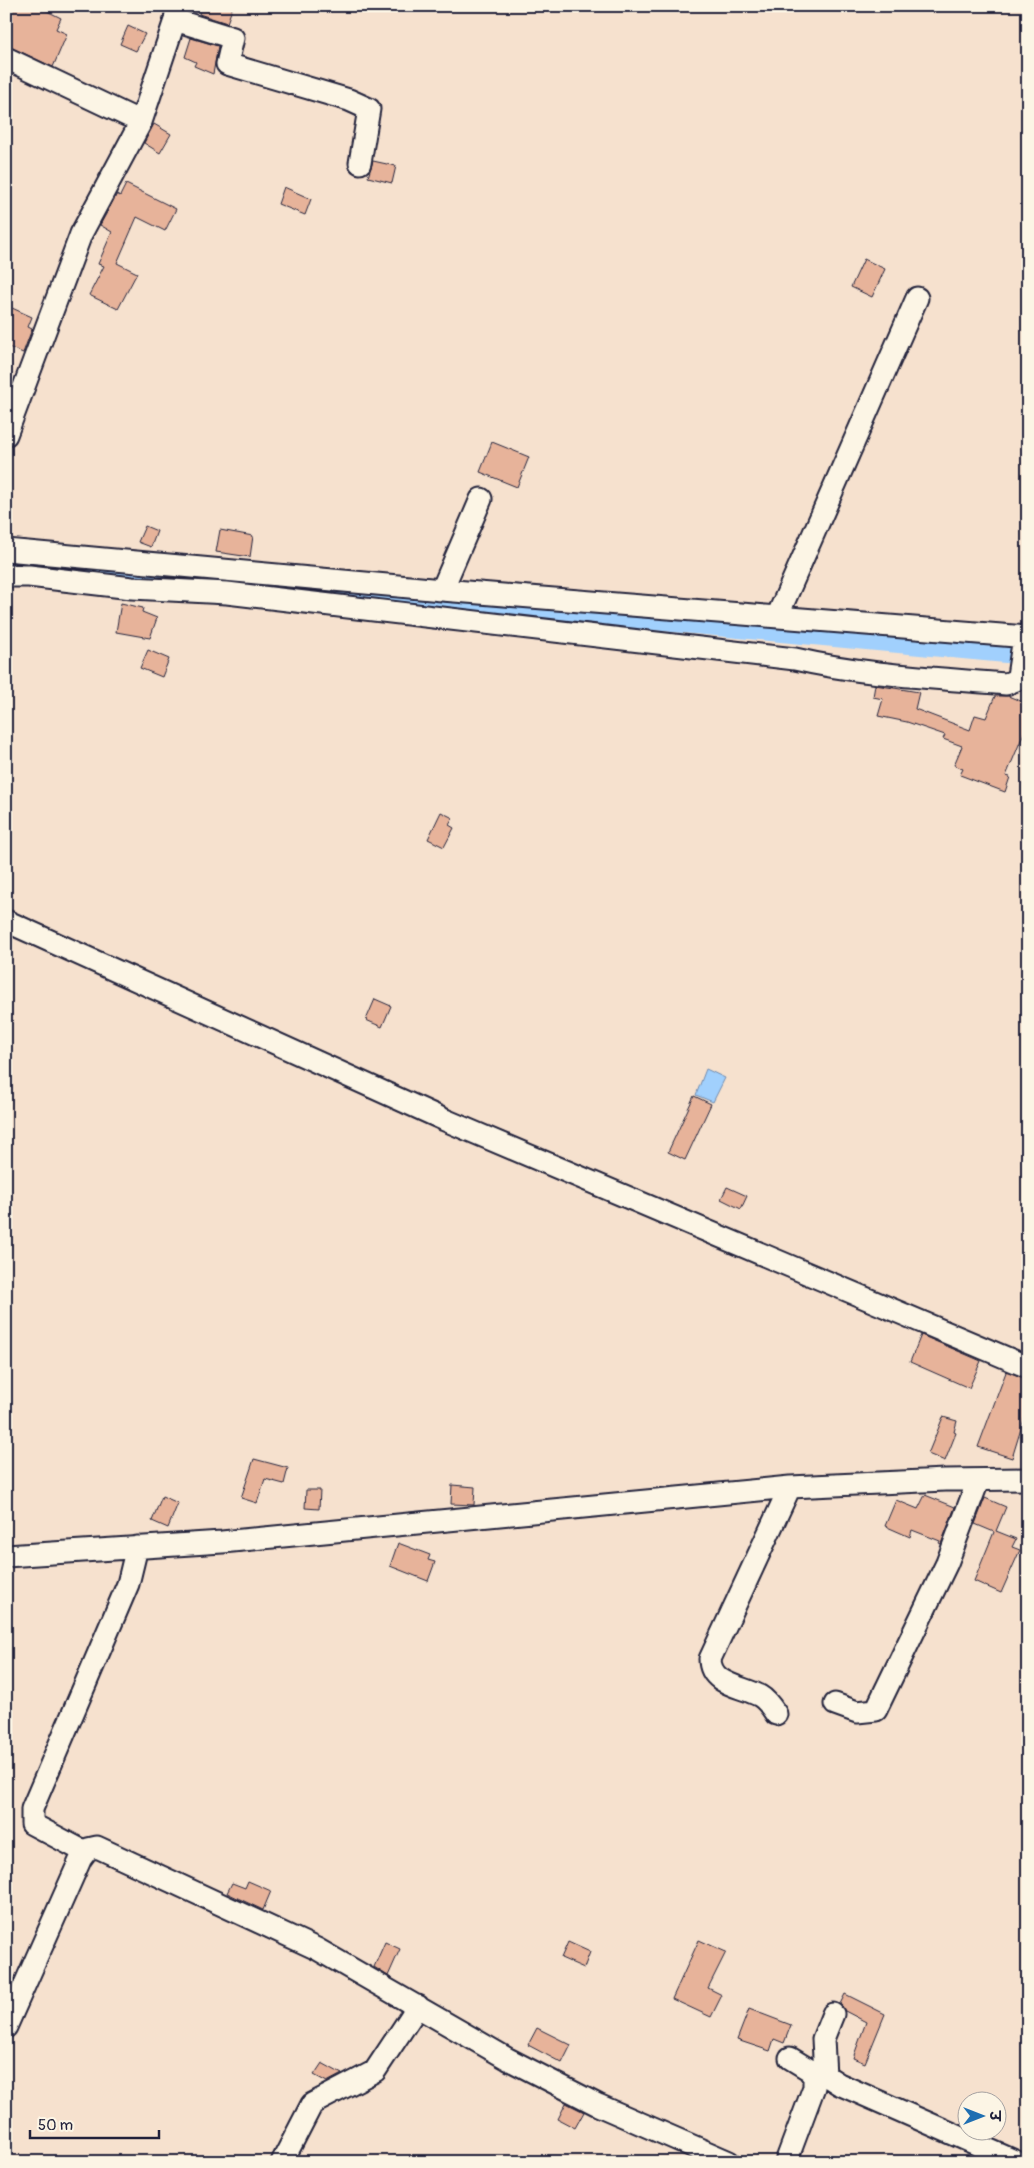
<svg xmlns="http://www.w3.org/2000/svg" width="1034" height="2168" viewBox="0 0 1034 2168" font-family="Pangolin,'Playpen Sans Deva',sans-serif">
<style>
.water{fill:#a1d0fd;stroke:#6e8aaf}
.lines{fill:none;stroke-linecap:round;stroke-linejoin:round}
.canal{stroke:#a1d0fd;stroke-width:18}
.building{fill:#e7b39a;stroke:#22223b}
.minor-casing{stroke:#22223b;stroke-width:25}
.minor{stroke:#fcf5e5;stroke-width:21}
</style>
<rect width="100%" height="100%" fill="#f6e1ce"/>
<filter id="ink" filterUnits="userSpaceOnUse"><feTurbulence type="fractalNoise" baseFrequency=".02" numOctaves="2"/><feDisplacementMap in="SourceGraphic" scale="10" xChannelSelector="R" yChannelSelector="G"/><feConvolveMatrix kernelMatrix="1 2 1 2 8 2 1 2 1" color-interpolation-filters="sRGB"/></filter>
<g filter="url(#ink)">
<path class="water" d="M706,1069L725,1078L713,1102L696,1095Z"/>
<g class="lines">
<path class="canal" d="M6,561L1028,656"/>
</g>
<path class="building" d="M6,6H44L43,9L61,18L56,29L67,34L53,67L6,45Z
M202,6H233L227,23L199,14Z
M128,26L145,34L136,51L120,44Z
M191,38L218,46L213,74L194,66L196,62L185,57Z
M154,124L171,134L160,153L144,143Z
M373,161L396,166L392,183L368,177Z
M126,184L176,209L165,231L137,217L117,263L137,273L118,309L89,295L104,266L98,264L112,232L100,225L117,194L120,196Z
M284,187L311,199L305,215L278,204Z
M864,259L885,269L872,297L851,287Z
M12,308L32,317L28,327L32,329L23,353L6,346V321Z
M492,442L529,457L517,487L480,472Z
M145,526L157,531L151,547L138,542Z
M220,530L253,536L250,557L216,552Z
M121,603L143,608L142,612L157,618L150,638L116,632Z
M148,650L169,659L162,677L140,668Z
M875,685L919,692L915,709L970,730L975,715L986,718L995,696H1008L1028,704V723L1006,776L1010,777L1005,792L960,775L963,769L954,765L962,746L943,739L945,735L907,722L878,716L883,699L873,697Z
M441,812L453,818L449,825L454,828L444,847L428,839Z
M375,999L391,1006L382,1027L366,1020Z
M694,1096L711,1104L685,1160L668,1152Z
M727,1187L747,1196L741,1209L721,1199Z
M921,1335L981,1361L969,1388L910,1362Z
M1005,1371L1028,1379V1406L1012,1458L978,1447L1006,1372Z
M943,1417L957,1421L954,1432L956,1433L945,1461L928,1454Z
M254,1459L288,1468L284,1484L265,1479L257,1503L241,1498Z
M452,1485L475,1487L474,1505L451,1504Z
M306,1490H320L319,1509L305,1508Z
M925,1495L955,1507L941,1544L939,1543L940,1541L912,1530L910,1537L885,1526L896,1500L918,1509Z
M162,1496L178,1503L168,1528L152,1521Z
M985,1498L1006,1507L996,1531L1016,1539L1012,1547L1020,1550L1001,1593L974,1581L994,1532L975,1524Z
M398,1543L430,1555L428,1560L435,1562L428,1581L390,1566Z
M248,1881L271,1891L263,1910L227,1893L232,1883L245,1888Z
M699,1940L726,1952L708,1988L722,1995L711,2017L672,1999Z
M385,1942L400,1949L388,1976L374,1967Z
M568,1942L590,1952L584,1968L561,1958Z
M845,1994L885,2014L865,2063L853,2058L866,2022L845,2011L840,2004Z
M749,2009L791,2025L784,2043L774,2039L770,2051L737,2040Z
M537,2028L571,2045L562,2063L528,2045Z
M322,2063L342,2074L327,2082L314,2075Z
M566,2103L584,2112L575,2128L558,2119Z"/>
<g class="lines">
<defs>
<path id="minor" d="M175,20L233,38L227,64L349,100L369,109L360,163
M6,58L141,122
M6,435L81,234L141,122L175,20L177,6
M6,550L442,590L1028,637
M6,576H29L132,588L227,593L795,659C864,675 935,678 1006,684L1016,680L1018,676L1024,637
M442,590L481,499
M777,617L917,298
M6,921L445,1120L1028,1367
M6,1556L222,1542L790,1487L945,1480L1028,1479
M835,1704L857,1712L876,1710L947,1563L978,1481
M776,1714C772,1708 767,1700 760,1696C742,1686 710,1685 710,1659L790,1487
M85,1852L32,1824V1809L128,1584L137,1547
M833,2014L823,2039L825,2075L839,2084L1017,2162
M6,2027L81,1858L88,1849L97,1847L317,1949L508,2059L598,2105L729,2162
M282,2162L312,2104L375,2071L418,2006
M786,2162L814,2087V2077L808,2069L790,2058"/>
</defs>
<use href="#minor" class="minor-casing"/>
<use href="#minor" class="minor"/>
</g>
</g>
<rect width="1034" height="2168" fill="none" stroke="#fcf5e5" stroke-width="25"/>
<rect x="12" y="12" width="1009" height="2143" fill="none" stroke="#22223b" stroke-width="2" filter="url(#ink)"/>
<g transform="translate(982 2116) rotate(90)"><circle r="24" fill="#fcf5e5" stroke="#a5a1a1"/>
<path d="M0-4L9 19L0 12L-9 19Z" fill="#1f6fb2"/>
<text y="-8" font-size="14" font-weight="bold" text-anchor="middle" fill="#22223b">उ</text>
</g>
<path d="M30 2130v8h129v-8" fill="none" stroke="#22223b" stroke-width="2.5"/>
<text x="38" y="2130" font-size="15" fill="#22223b" stroke="#fcf5e5" stroke-width="4" paint-order="stroke">50 m</text>
</svg>
